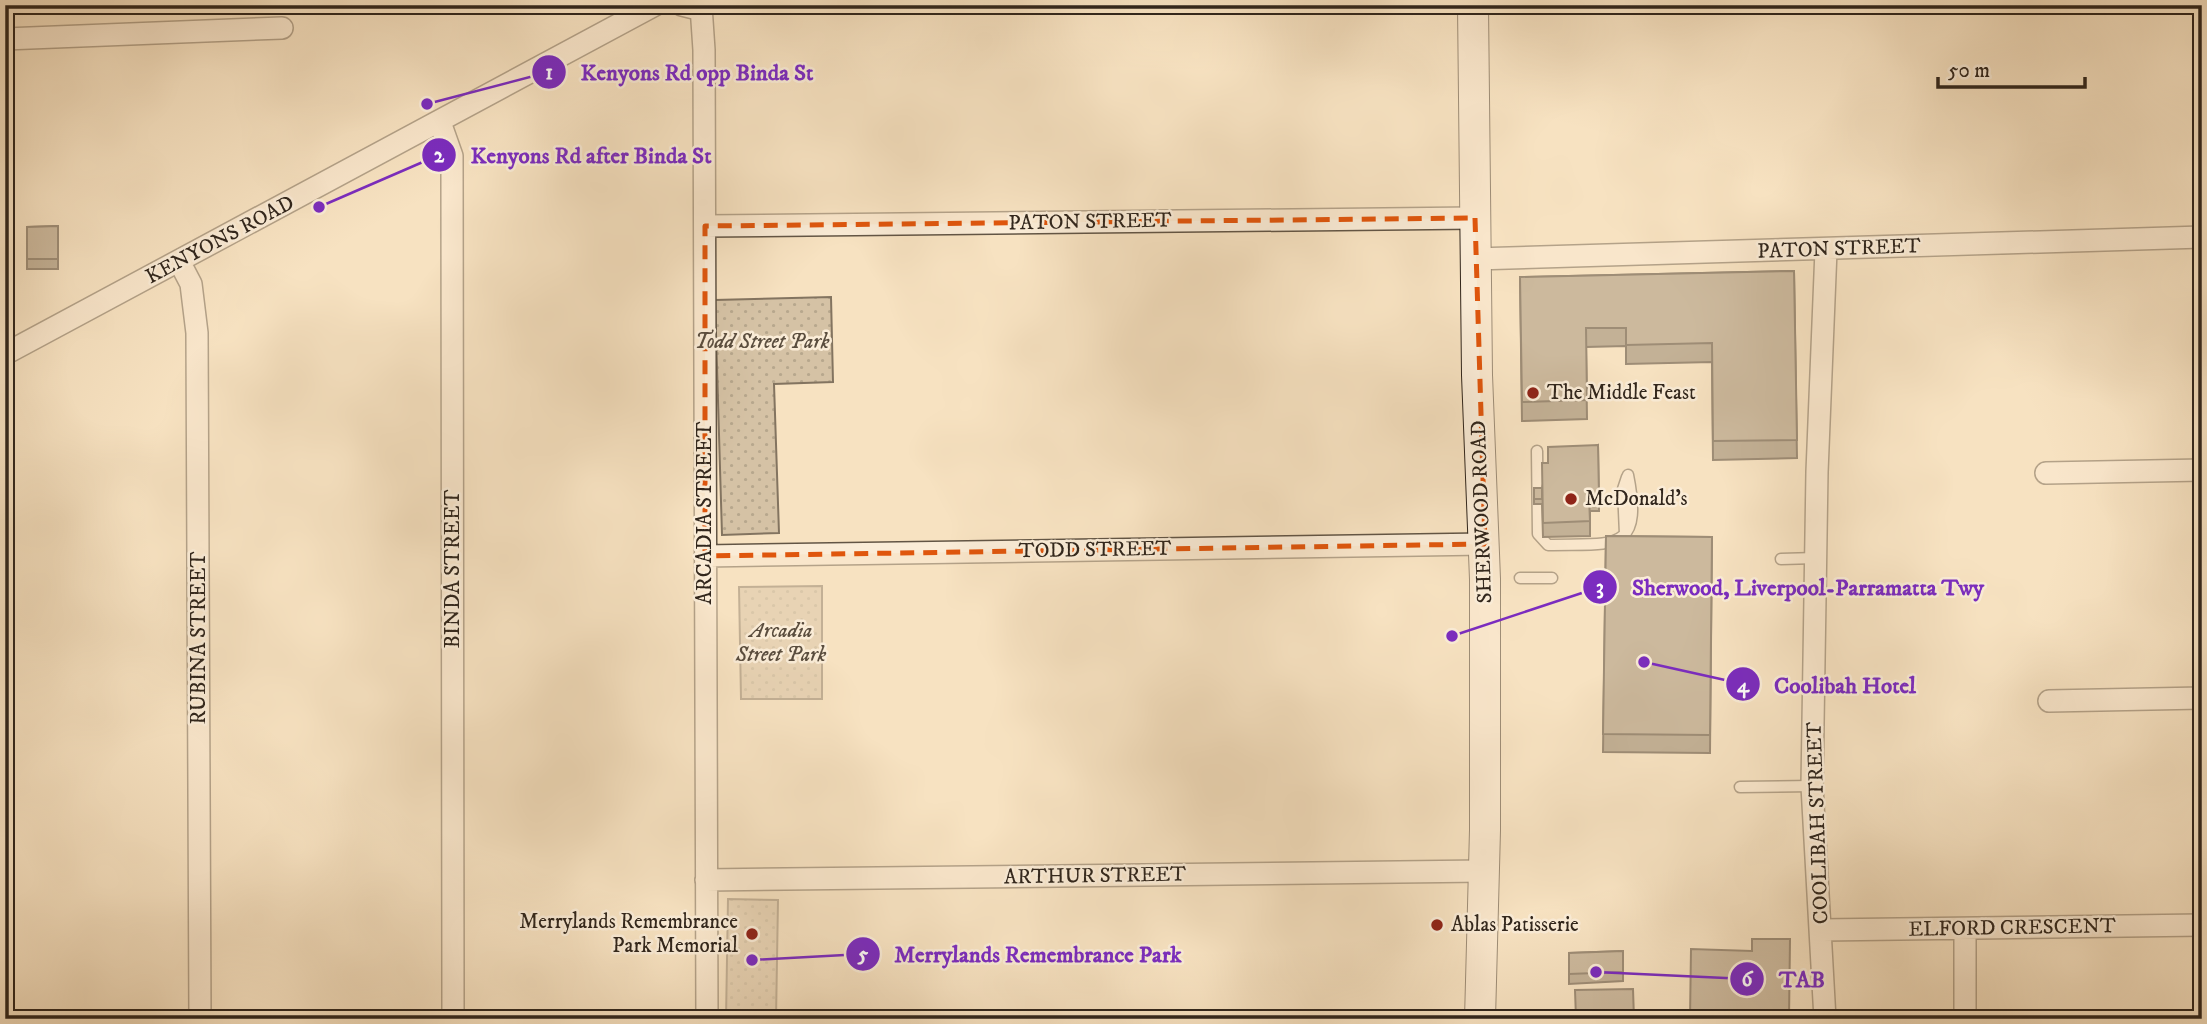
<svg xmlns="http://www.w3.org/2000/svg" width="2207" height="1024" viewBox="0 0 2207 1024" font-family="'IM FELL DW Pica',serif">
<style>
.grass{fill:url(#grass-dots);stroke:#837460;stroke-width:2}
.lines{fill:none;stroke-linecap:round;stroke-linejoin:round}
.lane-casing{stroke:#625545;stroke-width:13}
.street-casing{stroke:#625545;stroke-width:24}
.secondary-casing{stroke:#31261c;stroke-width:32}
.lane{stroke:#faecd7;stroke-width:10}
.street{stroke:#faecd7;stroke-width:21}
.secondary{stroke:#faecd7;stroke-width:30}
.wall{fill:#837562;stroke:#31261c;stroke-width:2}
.building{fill:#988872;stroke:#31261c;stroke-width:2}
.marked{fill:none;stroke:#df560d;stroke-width:5;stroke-dasharray:14 9;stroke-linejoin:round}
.poi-dot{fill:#8f2418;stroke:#faecd7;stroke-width:2.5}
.labels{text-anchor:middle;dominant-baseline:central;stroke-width:5;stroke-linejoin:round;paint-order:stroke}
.street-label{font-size:21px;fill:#31261c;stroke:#faecd7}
.park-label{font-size:21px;font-style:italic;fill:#5a4d3e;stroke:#faecd7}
.poi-label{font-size:21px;fill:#31261c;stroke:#faecd7;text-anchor:start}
.leader{fill:none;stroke:#7b2cbf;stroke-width:2.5}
.callout-dot{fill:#7b2cbf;stroke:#faecd7;stroke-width:2.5}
.mark-label{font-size:21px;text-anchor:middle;font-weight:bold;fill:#fff}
.callout-label{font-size:23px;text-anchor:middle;font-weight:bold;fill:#7b2cbf;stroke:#faecd7;stroke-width:5;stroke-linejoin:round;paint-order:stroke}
</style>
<defs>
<pattern id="grass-dots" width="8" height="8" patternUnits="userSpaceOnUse" patternTransform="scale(1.75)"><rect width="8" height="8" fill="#d5c2a5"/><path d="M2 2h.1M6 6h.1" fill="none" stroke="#b7a78d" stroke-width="1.8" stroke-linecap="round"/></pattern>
</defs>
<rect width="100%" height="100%" fill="#f7e2c1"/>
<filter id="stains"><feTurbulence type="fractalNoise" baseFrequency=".00286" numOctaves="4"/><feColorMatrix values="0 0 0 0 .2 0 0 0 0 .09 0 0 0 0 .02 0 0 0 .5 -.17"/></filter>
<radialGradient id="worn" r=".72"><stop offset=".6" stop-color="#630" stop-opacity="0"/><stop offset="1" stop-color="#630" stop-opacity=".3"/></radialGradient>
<path class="grass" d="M831,297L833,382L774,384L779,533L722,535L715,300Z
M822,586V699H741L739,587Z
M728,899L778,900L776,1019H726Z"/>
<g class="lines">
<defs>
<path id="lane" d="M1537,451L1538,534L1548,545C1612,543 1644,555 1628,475
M1625,534L1623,489L1627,477
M1781,559L1816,558
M1520,578H1552
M1740,787L1812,786"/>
<path id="street" d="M682,5L694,8L703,5
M701,6L704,50L707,1019
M5,39L282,28
M440,122L452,156L453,1019
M705,226L1475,218
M1475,259L2202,237
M179,261L191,284L197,333L200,1019
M5,354L655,5
M2046,473L2202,470
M705,556L1485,544
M2049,701L2202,698
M706,880L1484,871
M1965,929V1019
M1822,930L2202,925
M1825,1019L1812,786L1817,472L1826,250"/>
<path id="secondary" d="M1473,5L1477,375L1485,579V830L1480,1019"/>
</defs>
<use href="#lane" class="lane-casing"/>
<use href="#street" class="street-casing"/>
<use href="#secondary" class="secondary-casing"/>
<use href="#lane" class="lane"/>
<use href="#street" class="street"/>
<use href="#secondary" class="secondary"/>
</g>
<path class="wall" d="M1203,5H1221V10H1203Z
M58,226V269H27V227Z
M1794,271L1797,458L1713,460L1712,362L1626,364V346L1586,347L1587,419L1522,421L1520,277Z
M1598,445L1599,511H1590V536L1543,537L1542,504H1534V488H1542L1548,463Z
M1606,536L1712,537L1710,753L1603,752Z
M1623,951V981L1569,984V953Z"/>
<path class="building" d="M58,226V259H27V227Z
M1794,271L1797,440L1713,441L1712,343L1626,345V328H1586L1587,400L1522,402L1520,277Z
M1598,445L1599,496L1589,497L1590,521L1543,523L1542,463H1548V447Z
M1534,488H1542V499H1534Z
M1606,536L1712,537L1710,735L1603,734Z
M1752,939H1790L1789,1019H1690L1691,949L1752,951Z
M1623,951V972L1569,974V953Z
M1633,989L1634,1019H1576L1575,990Z"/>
<path d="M0 0H2207V1024H0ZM1475,218L1485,544L705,556V226Z" fill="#f7e2c1" fill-opacity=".55" fill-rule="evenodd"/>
<path class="marked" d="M1475,218L1485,544L705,556V226Z"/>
<g class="poi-dot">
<circle cx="1533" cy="393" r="7"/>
<circle cx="1571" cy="499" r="7"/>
<circle cx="1437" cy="925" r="7"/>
<circle cx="752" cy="934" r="7"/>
</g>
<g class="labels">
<g class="street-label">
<text transform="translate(1090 222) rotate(-1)">PATON STREET</text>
<text transform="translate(220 240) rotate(-28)">KENYONS ROAD</text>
<text transform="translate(1839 249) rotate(-2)">PATON STREET</text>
<text transform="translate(1482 512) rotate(-92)">SHERWOOD ROAD</text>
<text transform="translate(705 513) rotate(-90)">ARCADIA STREET</text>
<text transform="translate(1095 550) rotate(-1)">TODD STREET</text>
<text transform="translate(453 569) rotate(-90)">BINDA STREET</text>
<text transform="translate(199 638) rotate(-90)">RUBINA STREET</text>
<text transform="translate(1818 823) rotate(-92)">COOLIBAH STREET</text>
<text transform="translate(1095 876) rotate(-1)">ARTHUR STREET</text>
<text transform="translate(2012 928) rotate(-1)">ELFORD CRESCENT</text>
</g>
<g class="park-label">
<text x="762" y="342">Todd Street Park</text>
<text x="781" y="631">Arcadia<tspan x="781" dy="24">Street Park</tspan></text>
</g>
<g class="poi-label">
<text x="1547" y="393">The Middle Feast</text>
<text x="1585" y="499">McDonald's</text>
<text x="738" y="922" text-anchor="end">Merrylands Remembrance<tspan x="738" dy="24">Park Memorial</tspan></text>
<text x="1451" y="925">Ablas Patisserie</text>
</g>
</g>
<path class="leader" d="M427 104L549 72M319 207L439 155M1452 636L1600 587M1644 662L1743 684M752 960L863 954M1596 972L1747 979"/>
<g class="callout-dot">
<circle cx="427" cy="104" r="7"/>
<circle cx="319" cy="207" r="7"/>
<circle cx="1452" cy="636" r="7"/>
<circle cx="1644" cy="662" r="7"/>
<circle cx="752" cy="960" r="7"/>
<circle cx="1596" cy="972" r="7"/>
<circle cx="549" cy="72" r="18"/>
<circle cx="439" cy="155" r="18"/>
<circle cx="1600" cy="587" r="18"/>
<circle cx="1743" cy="684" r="18"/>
<circle cx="863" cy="954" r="18"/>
<circle cx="1747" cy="979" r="18"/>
</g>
<g class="mark-label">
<text x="549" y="79">1</text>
<text x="439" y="162">2</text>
<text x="1600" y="594">3</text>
<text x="1743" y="692">4</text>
<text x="863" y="961">5</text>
<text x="1747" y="986">6</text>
</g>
<g class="callout-label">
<text x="697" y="80">Kenyons Rd opp Binda St</text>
<text x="591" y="163">Kenyons Rd after Binda St</text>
<text x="1808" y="595">Sherwood, Liverpool-Parramatta Twy</text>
<text x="1845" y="693">Coolibah Hotel</text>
<text x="1038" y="962">Merrylands Remembrance Park</text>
<text x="1802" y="987">TAB</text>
</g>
<rect width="2207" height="1024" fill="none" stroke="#f7e2c1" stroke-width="28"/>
<rect x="7" y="7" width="2193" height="1010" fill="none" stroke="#31261c" stroke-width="3.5"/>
<rect x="14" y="14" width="2179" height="996" fill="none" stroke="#31261c" stroke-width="2"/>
<path d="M1938 77v10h147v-10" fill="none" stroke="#31261c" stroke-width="3.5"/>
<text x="1948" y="77" font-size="21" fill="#31261c" stroke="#faecd7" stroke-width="5" paint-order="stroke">50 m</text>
<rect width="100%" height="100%" filter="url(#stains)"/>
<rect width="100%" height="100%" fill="url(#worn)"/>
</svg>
